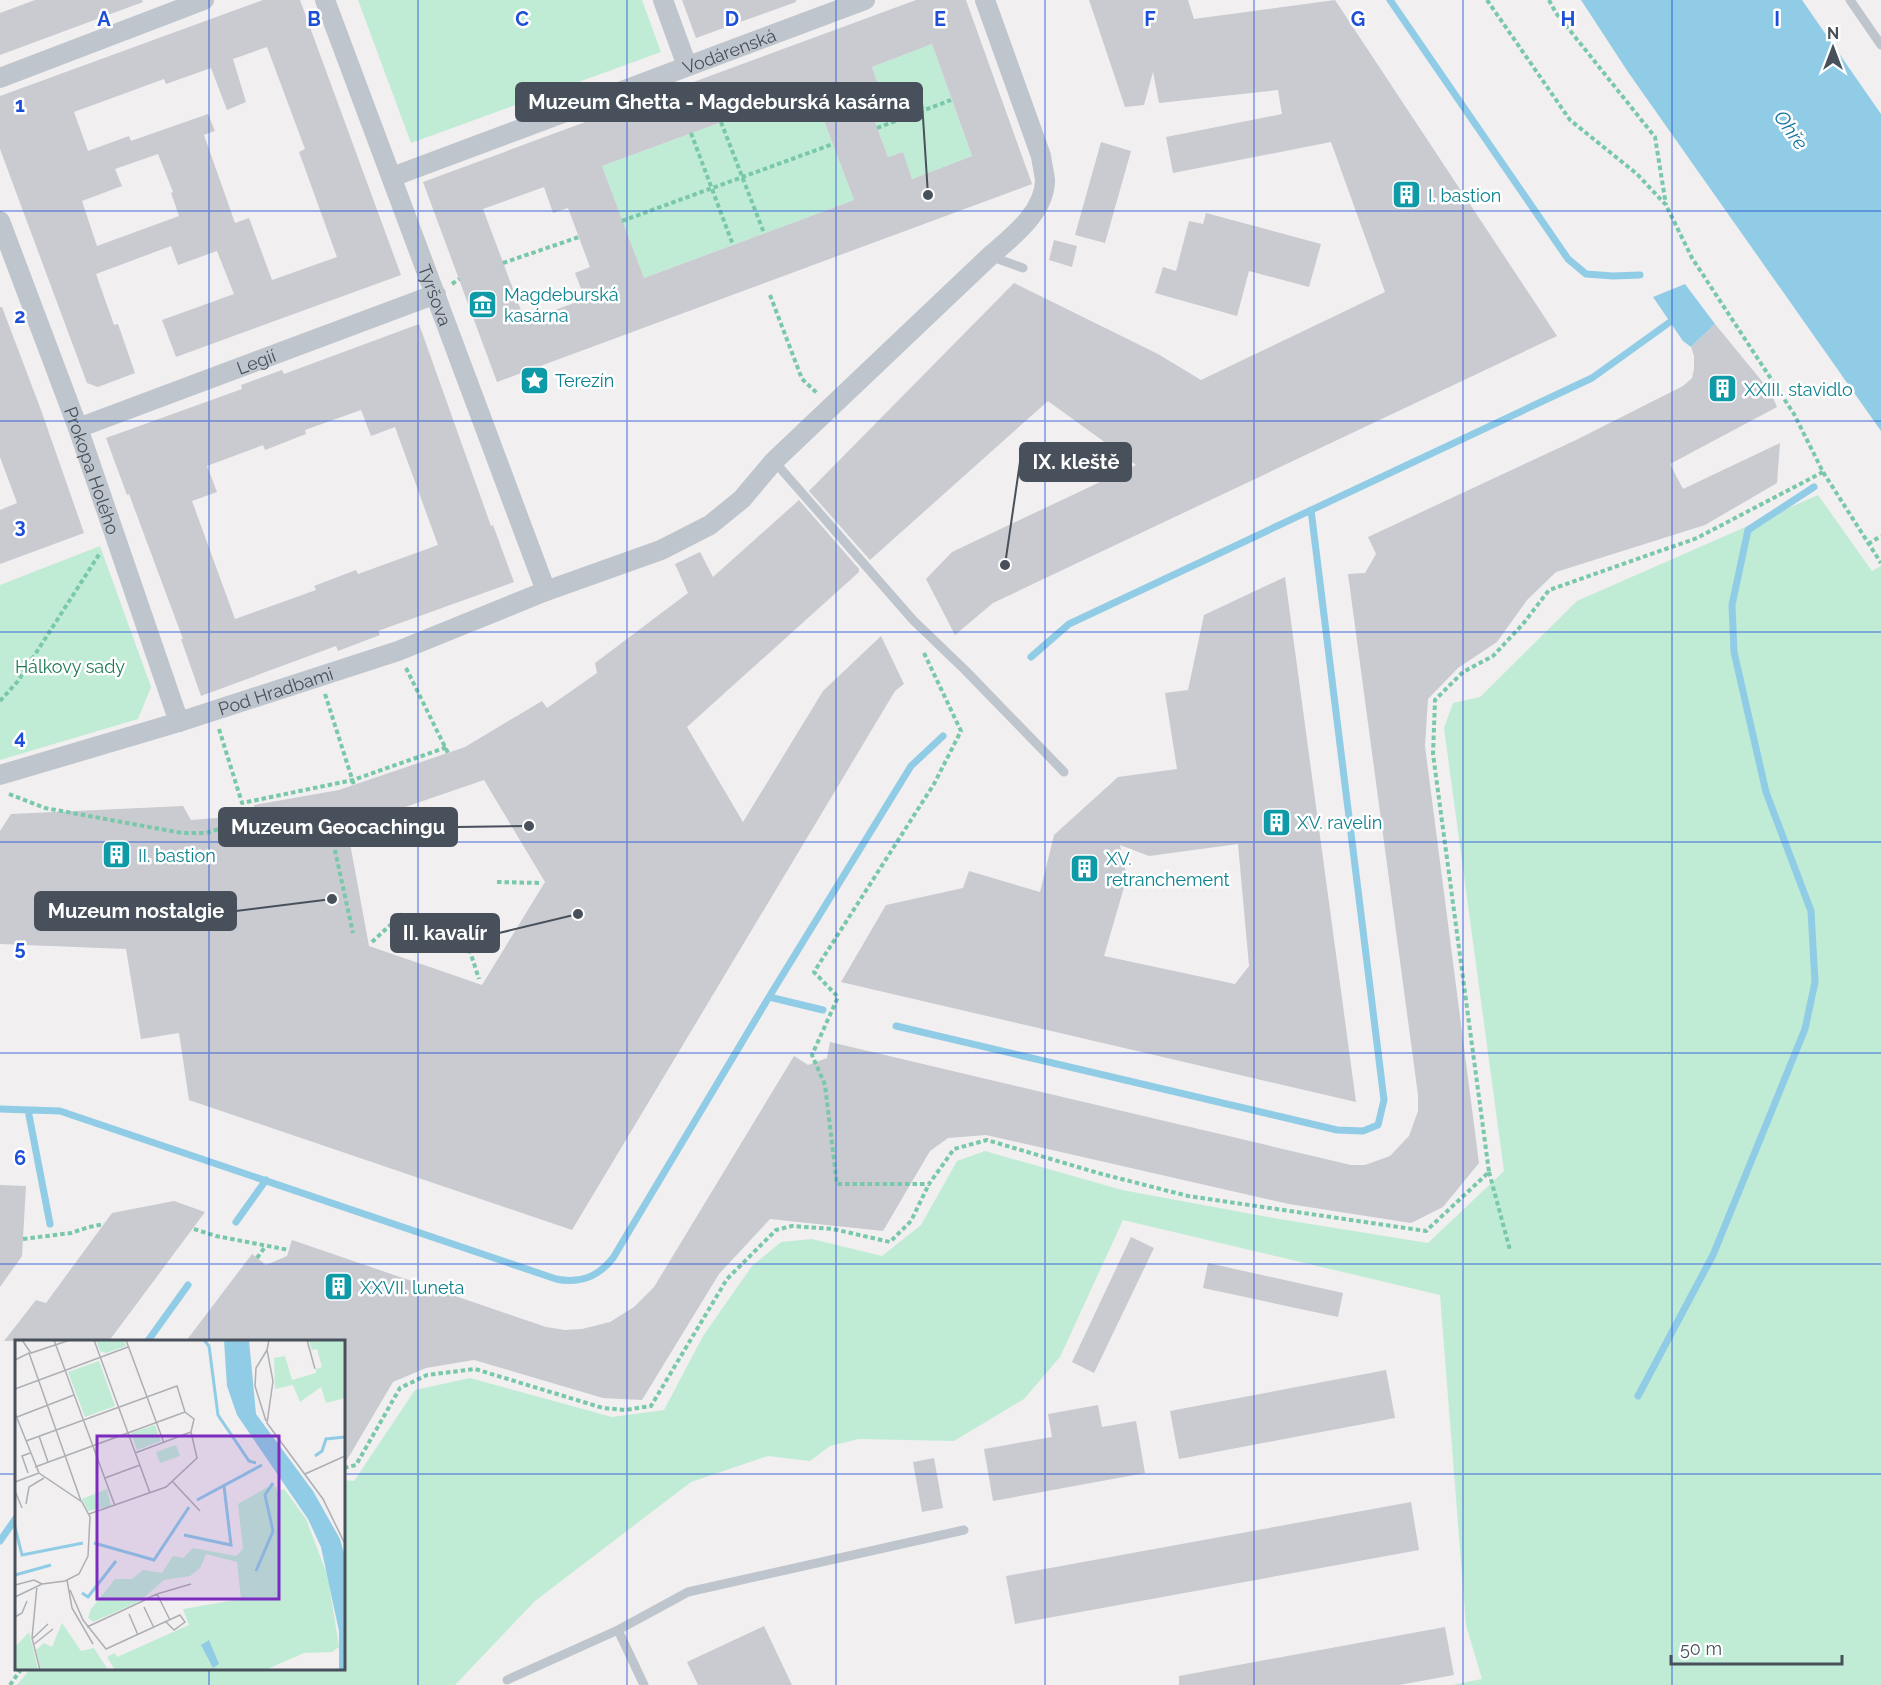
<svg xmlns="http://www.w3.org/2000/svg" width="1881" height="1685" viewBox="0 0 1881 1685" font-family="Raleway,sans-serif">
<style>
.green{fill:#c0ecd6}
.water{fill:#90cce6}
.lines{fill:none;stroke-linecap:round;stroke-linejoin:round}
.stream{stroke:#90cce6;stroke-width:7}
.building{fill:#c9cbd1;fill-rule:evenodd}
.path{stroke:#7ac8aa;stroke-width:4;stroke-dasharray:4.5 3;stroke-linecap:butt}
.lane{stroke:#bec5cd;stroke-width:9}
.street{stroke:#bec5cd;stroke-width:20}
.grid{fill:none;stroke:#1d4ed8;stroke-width:1.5;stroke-opacity:0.55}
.labels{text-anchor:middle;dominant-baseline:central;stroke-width:5;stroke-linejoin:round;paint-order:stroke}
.street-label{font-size:18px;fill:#48505b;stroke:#fff}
.culture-label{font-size:18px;fill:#0d838f;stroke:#fff;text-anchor:start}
.park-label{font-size:18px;fill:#1d7954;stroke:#fff}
.water-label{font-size:20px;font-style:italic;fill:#1576a1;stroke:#fff}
.inset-river{fill:none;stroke:#90cce6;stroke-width:3}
.inset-road{fill:none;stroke:#adafb4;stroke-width:1.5}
.view{fill:#7b2cbf;fill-opacity:0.15;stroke:#7b2cbf;stroke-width:3}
.inset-edge{fill:none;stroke:#48505b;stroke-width:3}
.grid-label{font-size:20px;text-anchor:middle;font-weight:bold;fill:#1d4ed8;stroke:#fff;stroke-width:5;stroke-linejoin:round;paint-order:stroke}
.leader{fill:none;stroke:#48505b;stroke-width:2}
.callout-dot{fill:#48505b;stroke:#fff;stroke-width:2}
.callout{fill:#48505b;stroke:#48505b;stroke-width:2}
.callout-label{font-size:20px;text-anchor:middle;font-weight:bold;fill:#fff}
</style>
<rect width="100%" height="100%" fill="#f1efef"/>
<path class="green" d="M358,0H642L661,52L411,143Z
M932,44L972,156L912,179L903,152L888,157L866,98L881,93L872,67Z
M812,89L854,200L644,278L602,166Z
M1818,495L1872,571L1881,566V1685H1452L1482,1679L1466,1625L1440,1295L1123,1220L1060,1357L1024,1399L954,1441L859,1439L830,1446L810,1461L768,1456L691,1482L535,1601L455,1685H17L30,1669L344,1668V1480L354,1481L415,1390L470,1378L612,1417L664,1410L703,1336L752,1266L781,1242L812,1239L882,1256L921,1225L957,1161L985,1151L1122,1190L1279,1219L1428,1243L1504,1171L1444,728L1453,703L1480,697L1577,601Z
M100,546L151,687L138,719L0,760V585Z"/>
<path class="water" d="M1581,0H1802L1881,114V431L1628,72Z
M1685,284L1715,324L1691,347L1683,341L1653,297Z"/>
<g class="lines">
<path class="stream" d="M1390,0L1568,259L1586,274L1613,276L1640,275
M1031,657L1069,624L1592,378L1677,317
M769,997L823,1010
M896,1026L1337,1130L1363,1131L1378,1125L1384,1100L1311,510
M0,1109L60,1111L556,1279C580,1284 598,1277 613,1258L769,997L911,766L943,736
M28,1110L50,1224
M236,1222L266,1180
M147,1342L188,1285
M1638,1396L1713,1255L1805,1029L1815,982L1811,911L1766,792L1734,652L1732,605L1748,530L1814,487
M0,1541L16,1518"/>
</g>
<path class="building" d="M35,0H142L143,2L0,55V13Z
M263,0H300L401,275L176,357L162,320L234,294L217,251L178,265L171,246L96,274L114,325L118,324L135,373L98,387L87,383L0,149V96ZM267,47L305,149L299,152L337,257L272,280L249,218L235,223L204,135L215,131L208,114L131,141L129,136L88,151L74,112L164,79L166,84L211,68L227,110L246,102L233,59ZM158,154L173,192L171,193L179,216L97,246L82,201L122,186L115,169Z
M682,0H796V2L696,38Z
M916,0H966L1032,184L497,382L423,182ZM932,44L972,156L912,179L903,152L888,157L866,98L881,93L872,67ZM812,89L854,200L644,278L602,166ZM544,187L553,213L568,208L590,267L575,273L585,299L525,321L483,209Z
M1089,0H1188L1194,19L1335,0L1557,336L993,603L955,635L926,579L952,552L1136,465L1048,401L870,560L809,491L1014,283L1158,354L1201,380L1385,292L1331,142L1173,173L1166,137L1282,114L1278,90L1159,103L1153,72L1144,105L1125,107Z
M1101,142L1131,151L1105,243L1075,235Z
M1206,213L1321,244L1309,287L1249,271L1237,316L1155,293L1163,267L1176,271L1189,221L1203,224Z
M1054,240L1077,246L1072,267L1049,260Z
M0,307H2L41,410L84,533L0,564V510L17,503L0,457Z
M419,324L491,526L493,525L514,582L378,631L380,635L338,651L336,646L201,696L181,639H183L129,494L127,495L106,438L242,389L241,385L282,370L284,374ZM361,410L371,436L395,427L438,545L358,574L356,570L314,586L316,590L235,619L192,501L217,492L207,466L263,445L265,450L306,434L305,430Z
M1715,324L1770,391L1777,407L1670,464L1683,489L1780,443L1777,483L1705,525L1556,572L1527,600L1497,642L1458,668L1428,699L1425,746L1479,1163L1443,1207L1411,1223L1289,1204L986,1135L948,1138L930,1151L883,1231L770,1219L719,1274L642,1400L603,1398L474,1360L426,1368L393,1382L344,1465V1341H186L252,1254L266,1265L287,1256L292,1240L546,1327L565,1330L582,1329L610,1322L634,1307L654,1287L794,1056L808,1065L827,1058L830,1042L1351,1165H1365L1390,1156L1409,1136L1418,1111V1095L1348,574L1365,573L1376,554L1368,537L1576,440L1683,386L1692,378L1694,369V356L1691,347Z
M799,500L859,569V572L687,727L743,822L823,691L881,636L904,684L895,691L572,1230L189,1100L179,1033L141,1039L126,949L0,944V831L11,814L183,806L191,820L255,815L254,805L339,790L465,747L542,701L547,708L597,673L595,663L688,593L675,564L700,552L713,577ZM484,780L545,882L482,985L369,946L347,827Z
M1285,577L1356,1102L841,982L886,905L963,888L969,871L1040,892L1054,835L1118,777L1177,769L1165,693L1188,690L1204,615ZM1238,844L1249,966L1235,984L1104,956L1127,877L1120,845L1149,856Z
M0,1185L26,1186L22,1256L0,1287Z
M174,1201L205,1212L109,1341H4L36,1300L46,1303L112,1213Z
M1131,1237L1154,1248L1094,1373L1072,1362Z
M1208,1263L1343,1293L1338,1317L1203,1288Z
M1386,1370L1395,1418L1179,1459L1170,1411Z
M1098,1405L1102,1427L1136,1421L1145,1473L993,1501L984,1449L1052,1437L1048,1414Z
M934,1458L943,1508L922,1512L913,1462Z
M1411,1502L1419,1550L1015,1624L1006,1576Z
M764,1626L792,1685H698L687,1662Z
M1445,1627L1454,1675L1399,1685H1179V1676Z"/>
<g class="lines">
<path class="path" d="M1487,0L1570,120L1637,174L1666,205L1692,258L1794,414L1823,472L1881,563
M1549,0L1556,13L1655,137L1666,205
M721,122L764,233
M877,128L951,100
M691,133L733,245
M622,221L833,144
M503,263L579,237
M452,284L459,279
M770,295L802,379L818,394
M1868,544L1881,536
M924,653L961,731L934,784L814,972L838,997L812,1055L825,1085L837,1184H929L954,1149L987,1140L1098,1173L1188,1196L1426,1231L1489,1172L1433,754L1435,700L1463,672L1493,656L1523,624L1549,590L1697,538L1823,472
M406,668L448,753
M325,694L354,785
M0,701L18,681L100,553
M219,729L242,803L353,780L447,747
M9,794L45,808L182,833H206L264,815L310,809L329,823L353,933
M497,882L540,883
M372,942L402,914
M467,942L479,979
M1489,1172L1510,1250
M194,1229L216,1236L289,1250
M23,1239L71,1233L89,1227L104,1224
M257,1258L265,1247
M344,1468L356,1465L400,1388L427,1375L475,1369L603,1408L625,1410L651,1406L727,1279L776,1230L792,1226L833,1229L890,1242L911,1221L929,1184
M10,1685L22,1668"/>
<path class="lane" d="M1850,0L1881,45
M990,256L1023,268
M774,461L913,620L966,671L1064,772
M618,1630L688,1592L964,1530
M507,1680L618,1630L644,1685"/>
<g class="street">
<path id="s1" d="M325,0L546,591"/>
<path d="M663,0L687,66"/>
<path d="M0,78L204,0"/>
<path id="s2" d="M392,177L865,0"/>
<path id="s3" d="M0,221L78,428L179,722"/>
<path id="s4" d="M78,428L436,294"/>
<path id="s5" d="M0,775L179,722L398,651L546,591L661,550L710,525L742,499L774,461L990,256C1012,237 1045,212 1045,180C1044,172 1042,164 1041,156L985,0"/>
</g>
</g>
<path class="grid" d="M209,0V1342M418,0V1685M627,0V1685M836,0V1685M1045,0V1685M1254,0V1685M1463,0V1685M1672,0V1685M0,211H1881M0,421H1881M0,632H1881M0,842H1881M0,1053H1881M0,1264H1881M0,1474H16M344,1474H1881M209,1668V1685"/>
<defs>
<symbol id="building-square" viewBox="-11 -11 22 22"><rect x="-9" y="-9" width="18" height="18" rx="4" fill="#0f9aa8" stroke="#fff"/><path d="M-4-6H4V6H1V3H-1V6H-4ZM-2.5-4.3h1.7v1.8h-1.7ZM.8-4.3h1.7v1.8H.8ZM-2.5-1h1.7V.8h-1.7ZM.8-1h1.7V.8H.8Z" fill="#fff"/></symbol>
<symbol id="museum-square" viewBox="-11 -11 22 22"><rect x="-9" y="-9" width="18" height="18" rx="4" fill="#0f9aa8" stroke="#fff"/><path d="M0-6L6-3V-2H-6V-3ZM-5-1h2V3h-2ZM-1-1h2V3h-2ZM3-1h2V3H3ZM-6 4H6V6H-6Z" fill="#fff"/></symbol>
<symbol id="sight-square" viewBox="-11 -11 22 22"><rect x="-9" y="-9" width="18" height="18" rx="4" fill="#0f9aa8" stroke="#fff"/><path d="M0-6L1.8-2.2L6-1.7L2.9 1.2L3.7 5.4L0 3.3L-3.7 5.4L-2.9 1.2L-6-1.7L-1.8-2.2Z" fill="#fff"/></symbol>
</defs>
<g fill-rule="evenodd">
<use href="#building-square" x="1390" y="178" width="33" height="33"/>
<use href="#museum-square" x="466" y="288" width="33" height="33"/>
<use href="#sight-square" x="518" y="364" width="33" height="33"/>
<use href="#building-square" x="1706" y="372" width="33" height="33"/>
<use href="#building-square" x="1260" y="806" width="33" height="33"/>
<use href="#building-square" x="100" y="838" width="33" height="33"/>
<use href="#building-square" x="1068" y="852" width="33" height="33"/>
<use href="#building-square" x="322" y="1270" width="33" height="33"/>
</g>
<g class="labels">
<g class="street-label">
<text stroke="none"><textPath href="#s2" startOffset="360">Vodárenská</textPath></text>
<text stroke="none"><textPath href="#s1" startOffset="315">Tyršova</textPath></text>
<text stroke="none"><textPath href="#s4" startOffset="190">Legií</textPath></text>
<text stroke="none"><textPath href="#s3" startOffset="266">Prokopa Holého</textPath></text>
<text stroke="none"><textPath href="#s5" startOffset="288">Pod Hradbami</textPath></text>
</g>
<g class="culture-label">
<text x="1428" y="195">I. bastion</text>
<text x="504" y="294">Magdeburská<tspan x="504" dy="21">kasárna</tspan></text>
<text x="555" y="380">Terezín</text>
<text x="1744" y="389">XXIII. stavidlo</text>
<text x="1297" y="822">XV. ravelin</text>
<text x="138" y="855">II. bastion</text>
<text x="1106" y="858">XV.<tspan x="1106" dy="21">retranchement</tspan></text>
<text x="360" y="1287">XXVII. luneta</text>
</g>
<g class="park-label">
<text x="70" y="666">Hálkovy sady</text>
</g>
<g class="water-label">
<text transform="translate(1791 130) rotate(55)">Ohře</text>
</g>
</g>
<g transform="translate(15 1340)">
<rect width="330" height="330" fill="#f1efef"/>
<path d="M81,0H109L111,6L91,13L85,11ZM294,0H330V58L311,63L306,47L285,62L278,45L260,49L259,18L270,16L277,40L301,33V29L307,27L302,9L297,10ZM84,21L100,66L70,77L53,32ZM140,85L146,101L122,110L116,93ZM161,105L165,116L145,123L141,112ZM258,144L263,151L269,149L291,179L313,237L324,307L317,312L289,313L250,330H100L92,317L100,313L102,317L174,285L168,269L226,259L222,222L191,214L185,228L175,236L149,240L125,261L78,282L73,278L76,269L100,239H117L128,230L147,233L158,216L168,218L178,208L221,216L228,209L223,164ZM92,149L96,166L73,171L67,159ZM47,283L66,311L79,308L93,330H26L21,310L29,303L37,307ZM14,292L23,330H0V307Z" fill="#c0ecd6"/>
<path d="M209,0H234L241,74L298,151L325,199L330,217V330H324V291L306,207L293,179L222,75L212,46ZM194,300L204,324L198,328L186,305Z" fill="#90cce6"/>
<path class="inset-river" d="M189,0L194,6L203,75L234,121L241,123M300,116L307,111L311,99L330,97M182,160L247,125M0,187L7,215L68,203M169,195L216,205L209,146M79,203L139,220L174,167M241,231L258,191L250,155L258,143M0,235L36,225M67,253L73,257L101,221"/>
<path class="inset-road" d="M7,0L16,13L55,0M39,0L100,166M79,0L135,153M111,0L149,103M254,0L252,10L258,41L252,83L308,159L330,204M292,0L300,29M0,20L14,13L66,161M0,49L113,7M0,73L24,133L67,162L75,177L73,216L64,234L50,241L27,244L0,257M2,77L59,55M251,81L240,46L241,28L252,10M24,96L33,122M11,101L162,46L170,72L179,79L176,92L182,118L151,147L74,174M120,113L176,92M20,127L170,72M13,133L7,116L15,113M290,134L330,116M90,138L125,125M157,141L185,171M0,142L24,133M0,151L7,168M11,164L14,147L29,138M52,240L57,268L78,304M0,245L19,240L27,244M22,246L17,298L25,330M55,250L68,280L91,309L165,275L170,282L159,290L151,282M142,254L176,244M131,259L142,254L155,280M129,267L139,288M114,274L123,295M0,277L7,273L12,261M72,287L130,260M17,299L33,284M18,305L38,289"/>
<path class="view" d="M82,96H264V259H82Z"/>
<rect width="330" height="330" class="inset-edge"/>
</g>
<g class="grid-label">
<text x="104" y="26">A</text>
<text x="314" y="26">B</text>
<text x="522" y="26">C</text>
<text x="732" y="26">D</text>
<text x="940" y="26">E</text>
<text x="1150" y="26">F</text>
<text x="1358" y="26">G</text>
<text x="1568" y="26">H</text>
<text x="1777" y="26">I</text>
<text x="20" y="112">1</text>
<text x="20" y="323">2</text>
<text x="20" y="533">3</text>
<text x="20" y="744">4</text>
<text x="20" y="955">5</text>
<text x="20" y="1165">6</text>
</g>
<path class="leader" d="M928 195L922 102M1005 565L1020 462M529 826L457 827M332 899L236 911M578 914L499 933"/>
<g class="callout-dot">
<circle cx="928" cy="195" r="6"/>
<circle cx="1005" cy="565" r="6"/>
<circle cx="529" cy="826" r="6"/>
<circle cx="332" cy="899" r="6"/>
<circle cx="578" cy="914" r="6"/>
</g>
<g class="callout">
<rect x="516" y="83" width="406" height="38" rx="6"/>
<rect x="1020" y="443" width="111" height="38" rx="6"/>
<rect x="219" y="808" width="238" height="38" rx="6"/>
<rect x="35" y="892" width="201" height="38" rx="6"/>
<rect x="391" y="914" width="108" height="38" rx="6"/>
</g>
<g class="callout-label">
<text x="719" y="109">Muzeum Ghetta - Magdeburská kasárna</text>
<text x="1076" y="469">IX. kleště</text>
<text x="338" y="834">Muzeum Geocachingu</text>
<text x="136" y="918">Muzeum nostalgie</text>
<text x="445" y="940">II. kavalír</text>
</g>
<g transform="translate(1833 48)" stroke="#ffffff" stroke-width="4.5" paint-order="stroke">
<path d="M0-4.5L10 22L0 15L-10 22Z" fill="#48505b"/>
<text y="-9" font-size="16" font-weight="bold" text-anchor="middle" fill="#48505b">N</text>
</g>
<path d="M1671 1655v9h171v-9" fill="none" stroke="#48505b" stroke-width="3"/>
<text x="1680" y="1655" font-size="18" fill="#48505b" stroke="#ffffff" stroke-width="4.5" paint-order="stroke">50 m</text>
</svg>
